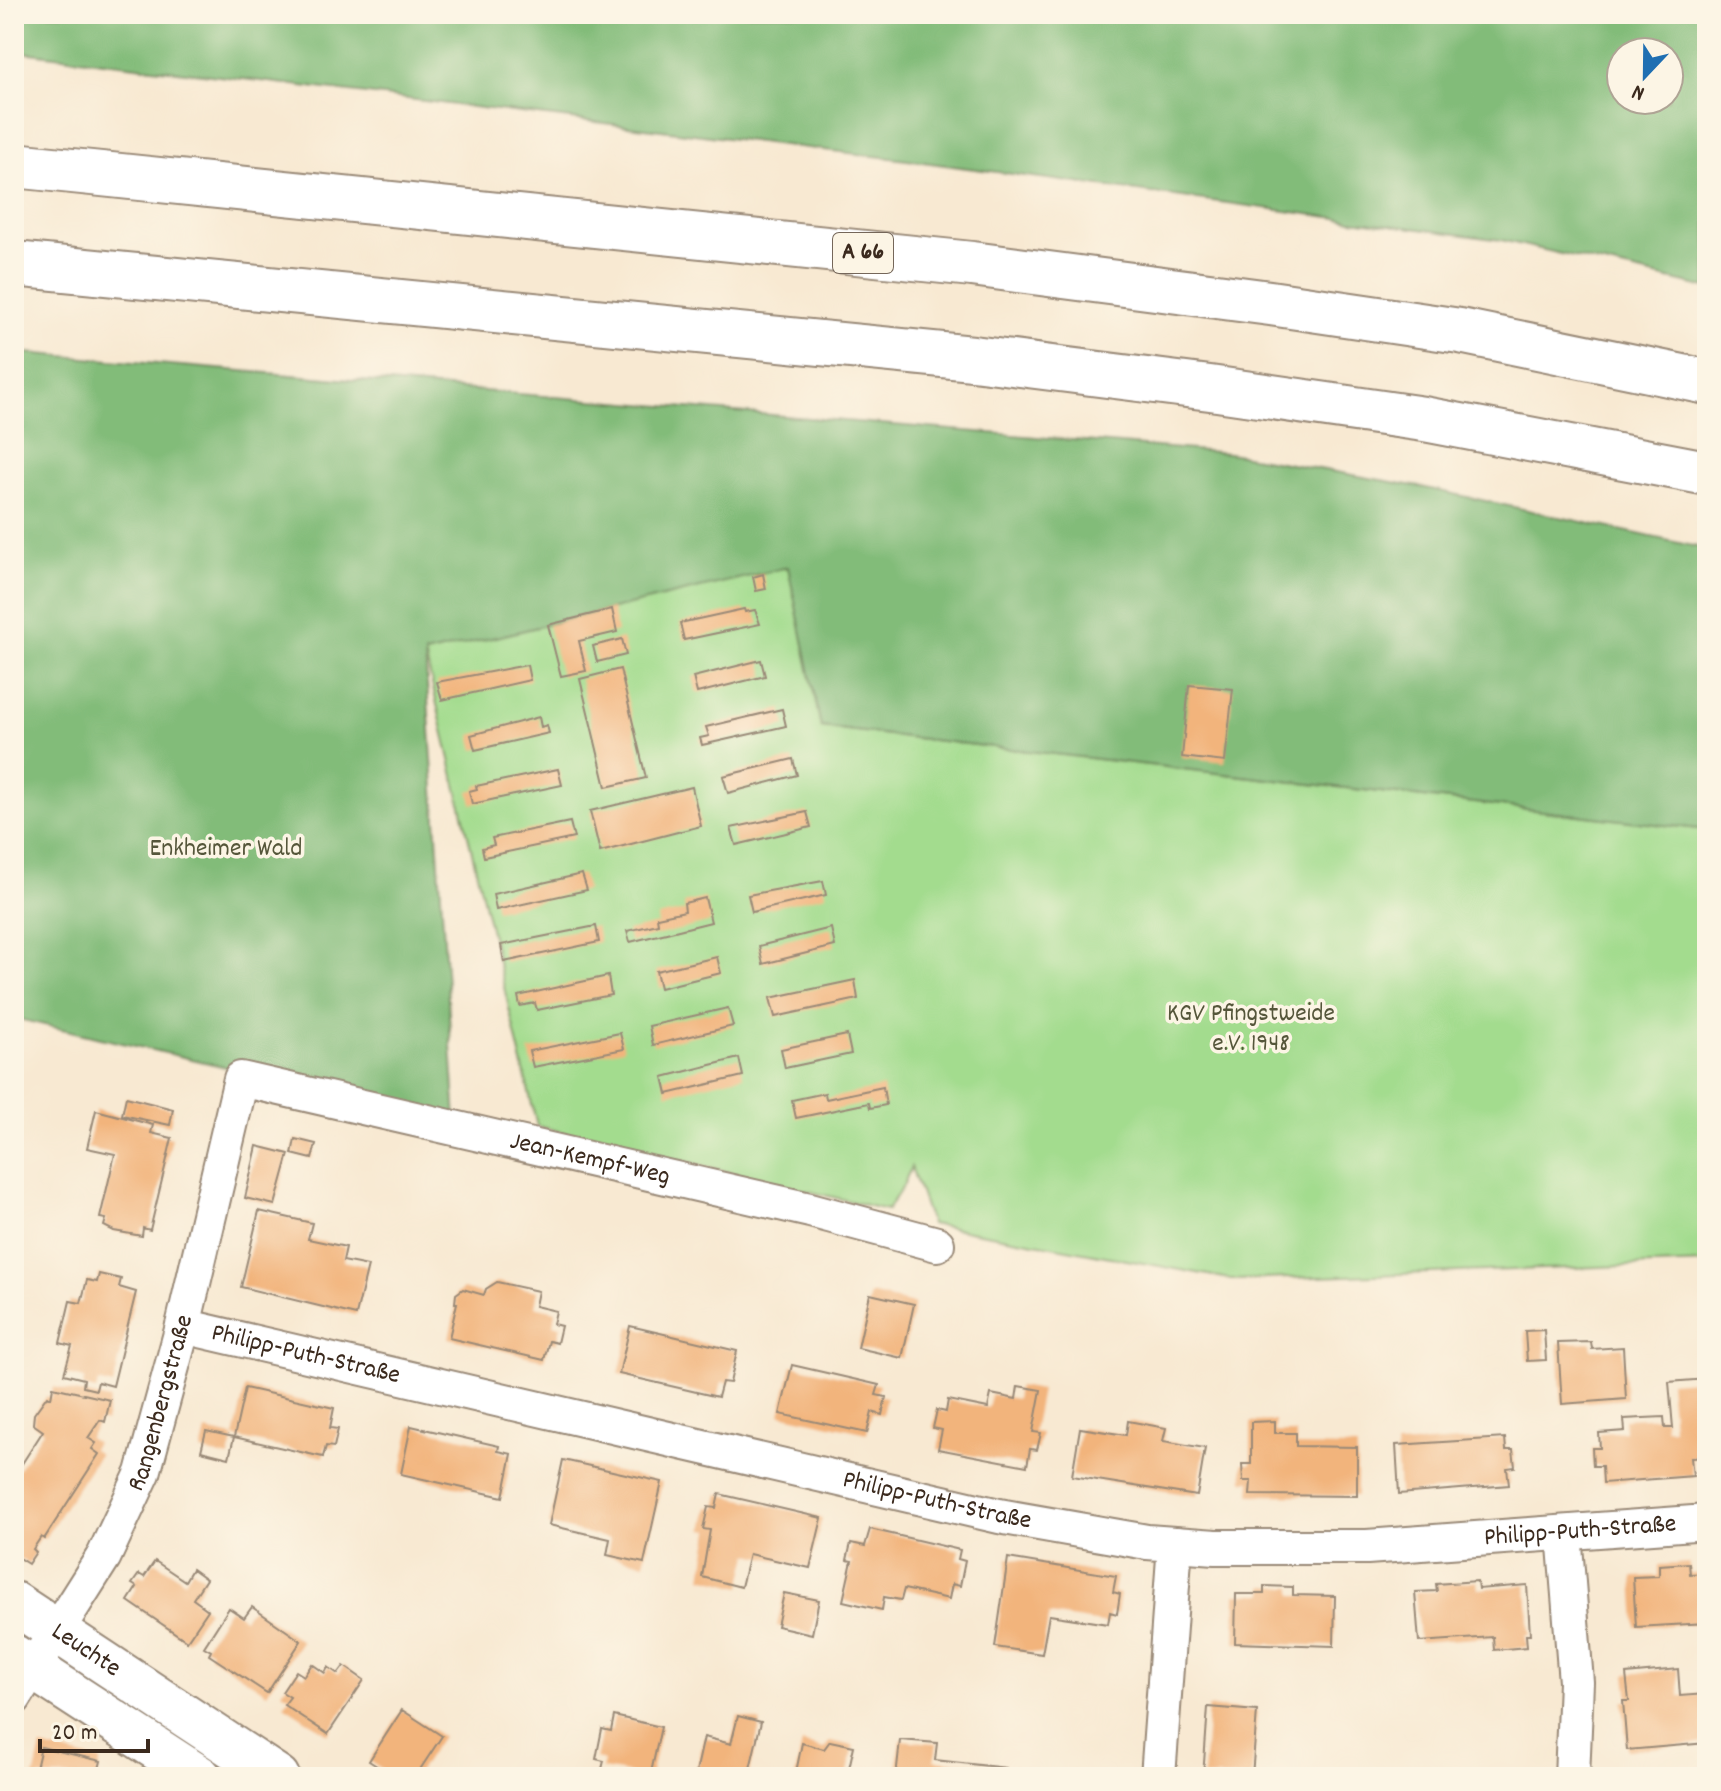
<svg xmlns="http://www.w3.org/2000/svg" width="1721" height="1791" viewBox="0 0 1721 1791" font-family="Dekko,sans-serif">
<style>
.green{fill:#a3dc8e;stroke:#6f8356;stroke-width:2}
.forest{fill:#82bc79;stroke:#5e734c;stroke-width:2;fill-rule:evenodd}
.building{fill:#f2b47c}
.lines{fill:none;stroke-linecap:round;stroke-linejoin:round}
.minor-casing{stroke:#9a8a78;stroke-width:38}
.tertiary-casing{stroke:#9a8a78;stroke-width:46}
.motorway-casing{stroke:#9a8a78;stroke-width:48}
.minor{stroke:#fff;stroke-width:34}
.tertiary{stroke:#fff;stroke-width:42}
.motorway{stroke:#fff;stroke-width:44}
.labels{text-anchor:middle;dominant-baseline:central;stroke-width:7;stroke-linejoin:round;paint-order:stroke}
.shield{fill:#fcf5e5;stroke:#75675a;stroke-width:2}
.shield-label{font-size:24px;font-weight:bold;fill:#3b2a1e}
.park-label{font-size:26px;fill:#55563a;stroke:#fcf5e5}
.street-label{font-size:26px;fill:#3b2a1e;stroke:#fcf5e5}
</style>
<rect width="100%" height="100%" fill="#fcf5e5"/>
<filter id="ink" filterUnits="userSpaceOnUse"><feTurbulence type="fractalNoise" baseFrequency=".0125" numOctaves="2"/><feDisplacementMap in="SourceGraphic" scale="16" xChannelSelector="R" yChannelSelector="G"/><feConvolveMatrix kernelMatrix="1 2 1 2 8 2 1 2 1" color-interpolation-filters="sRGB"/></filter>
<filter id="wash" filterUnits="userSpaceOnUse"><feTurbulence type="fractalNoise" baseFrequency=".006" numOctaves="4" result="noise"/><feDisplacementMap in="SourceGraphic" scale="32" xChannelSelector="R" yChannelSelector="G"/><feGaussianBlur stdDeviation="1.8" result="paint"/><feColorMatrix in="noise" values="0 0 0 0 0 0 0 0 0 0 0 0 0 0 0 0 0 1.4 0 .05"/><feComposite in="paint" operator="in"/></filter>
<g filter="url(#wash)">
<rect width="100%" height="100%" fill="#f8e9d2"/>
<path class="green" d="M788,566L821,727L1707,830V1263L1235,1280L931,1224L911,1167L903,1186L887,1210L537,1126L425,654Z"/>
<path class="forest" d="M14,14H1707V288L1501,240L915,161L14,51ZM1621,52H1669V100H1621Z
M14,352L1229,453L1426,488L1707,549V830L821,727L788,567L425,654L456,1120L14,1018Z"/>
<g id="blocks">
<path class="building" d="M763,574L766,589L756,591L753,577Z
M612,609L617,632L579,641L586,671L561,676L548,625Z
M744,609L745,612L755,610L760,624L684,640L680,623Z
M622,639L626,655L597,662L593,646Z
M761,660L765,676L697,693L693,677Z
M527,665L530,680L442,700L437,682Z
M620,669L646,778L606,787L580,679Z
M1189,685L1233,689L1225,762L1182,757Z
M782,709L786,726L702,745L700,738L709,736L706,727Z
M539,717L541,727L547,725L549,733L475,750L471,735Z
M793,759L797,775L728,793L723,776Z
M558,769L562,785L472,804L469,791L477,789L476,786Z
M692,787L701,826L600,852L590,811Z
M807,812L811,827L736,845L731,828Z
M570,822L574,838L484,857L482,848L494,845L492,838Z
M582,874L587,890L496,910L493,894Z
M823,881L826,895L752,912L748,895Z
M705,898L711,922L630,942L627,931L658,924L657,917L685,911L684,903Z
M596,926L599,942L504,962L501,945Z
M831,928L835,946L763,964L759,946Z
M717,957L721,973L660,988L656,971Z
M608,976L611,995L537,1010L535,1003L520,1006L518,996Z
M855,980L858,999L775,1017L770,998Z
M728,1008L733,1026L653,1045L649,1026Z
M620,1033L624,1049L533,1067L529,1051Z
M847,1035L851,1054L785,1068L781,1049Z
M739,1058L743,1076L667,1094L663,1077Z
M883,1087L886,1105L870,1108L869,1103L796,1118L792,1100L825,1093L826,1099Z
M126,1097L173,1109L170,1125L122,1115Z
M96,1110L153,1125L151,1133L172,1138L150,1230L143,1228L142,1236L114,1231L104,1226L106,1219L100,1218L115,1154L87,1148Z
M295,1139L316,1144L312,1159L292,1154Z
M257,1146L289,1154L275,1205L245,1198Z
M259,1211L312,1223L308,1239L346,1247L343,1261L368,1266L356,1315L241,1287Z
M99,1274L121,1279L119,1287L136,1292L113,1386L98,1382L96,1390L83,1387L84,1379L64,1374L72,1346L60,1343L70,1301L81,1303L87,1280L97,1282Z
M497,1282L538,1291L535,1306L556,1311L553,1324L561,1326L557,1343L549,1341L544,1360L449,1338L457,1303H455L456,1294L463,1289L484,1295L486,1289Z
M870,1294L914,1304L902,1358L858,1348Z
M630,1326L737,1351L730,1383L722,1382L718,1397L619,1374Z
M1544,1330L1546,1360L1527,1361L1525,1331Z
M1591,1342L1592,1349L1623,1347L1626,1399L1562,1404L1558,1343Z
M792,1365L879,1385L876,1395L886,1397L882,1415L872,1412L867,1433L780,1414Z
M1707,1379V1457L1691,1458L1693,1476L1603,1483L1602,1466H1593L1592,1448H1600L1599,1433L1625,1431L1624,1419L1643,1418L1664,1417L1665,1428H1673L1669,1382Z
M1018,1386L1041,1390L1033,1432L1041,1433L1037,1450L1030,1449L1027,1466L938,1449L942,1430L933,1428L937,1410L946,1412L948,1400L988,1408L991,1394L1016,1399Z
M53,1387L110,1400L105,1422L100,1420L88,1438L96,1443L92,1449L99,1454L44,1539L41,1537L33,1549L36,1552L28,1564L14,1555V1476L43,1431L33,1424L34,1414L47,1396L51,1398Z
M245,1388L334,1408L330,1428L338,1429L334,1447L326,1446L323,1457L234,1437Z
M1128,1421L1166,1428L1163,1441L1205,1448L1197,1496L1072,1476L1080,1428L1126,1435Z
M1275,1421V1433H1296V1446L1357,1447V1496L1250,1495L1251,1481H1243L1242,1464H1251V1422Z
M411,1426L499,1446L498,1451L512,1454L503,1497L401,1474Z
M206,1431L234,1437L229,1458L201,1451Z
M1505,1438L1506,1450H1513L1515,1467L1507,1468L1509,1485L1399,1494L1396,1445Z
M563,1460L662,1482L644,1563L607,1555L610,1539L549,1525Z
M719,1494L822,1518L810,1568L749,1554L741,1587L702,1577L710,1530L703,1529L708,1507L716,1508Z
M870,1529L960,1550L958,1559L965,1561L960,1586L952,1584L949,1599L904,1589L901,1600L884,1597L882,1610L843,1601L852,1561L847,1560L851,1543L865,1546Z
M1008,1558L1116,1576L1113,1592L1120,1594L1117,1614L1110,1612L1108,1624L1049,1615L1042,1654L995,1647Z
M155,1561L185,1581L192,1569L206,1579L193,1599L208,1610L187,1641L128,1601L137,1587L132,1584L139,1574L144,1577Z
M1689,1563L1690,1574L1707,1573V1623L1636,1627L1633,1577L1659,1576V1565Z
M1477,1581L1478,1589L1527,1585L1530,1635H1526L1527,1647L1494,1650L1493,1637L1419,1642L1415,1592L1437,1591L1436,1584Z
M1264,1586L1293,1587V1595L1335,1596L1334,1646L1235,1643L1236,1594H1264Z
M784,1593L819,1600L812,1634L777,1626Z
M252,1607L301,1641L267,1693L209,1655L211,1651L204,1647L229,1608L244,1618Z
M312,1664L325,1673L328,1667L338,1674L344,1666L364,1680L328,1734L284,1705L290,1697L282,1692L296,1671L304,1676Z
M1678,1669L1680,1696L1706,1694L1707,1743L1627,1750L1623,1701H1629L1626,1674Z
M1208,1707L1257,1711L1252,1777H1203Z
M402,1710L442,1736L415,1777H394L369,1761Z
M614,1716L661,1727L650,1777L602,1769L604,1761L596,1759L602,1729L611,1731Z
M738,1716L761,1722L748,1777H695L704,1737L731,1744Z
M900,1740L937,1743L935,1760L1006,1768L1005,1777H896Z
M830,1741L854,1746L847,1777H795L802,1743L824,1749Z
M41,1747L101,1761L97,1777H34Z"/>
</g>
</g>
<g filter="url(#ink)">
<use href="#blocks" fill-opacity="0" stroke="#9a8a78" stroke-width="2"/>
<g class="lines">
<defs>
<g id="minor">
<path id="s1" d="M183,1326L999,1516L1147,1542L1216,1547H1367L1707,1522"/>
<path d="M1564,1533L1576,1682L1572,1777"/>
<path id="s2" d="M14,1698L104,1556L143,1473L183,1326L241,1079L810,1210L937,1244"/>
<path d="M1158,1777L1175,1544"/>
</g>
<g id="tertiary">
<path id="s3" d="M14,1603L278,1777"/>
<path d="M14,1656L200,1777"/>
</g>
<path id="motorway" d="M14,165L972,264L1270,303L1460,331L1707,382
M14,264L973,358L1210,388L1424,419L1707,473"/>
</defs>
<use href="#minor" class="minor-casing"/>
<use href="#tertiary" class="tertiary-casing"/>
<use href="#motorway" class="motorway-casing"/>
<use href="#minor" class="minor"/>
<use href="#tertiary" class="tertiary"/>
<use href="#motorway" class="motorway"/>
</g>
</g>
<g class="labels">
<rect class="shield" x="833" y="233" width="60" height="40" rx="6"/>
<g class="shield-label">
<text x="863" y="253">A 66</text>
</g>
<g class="park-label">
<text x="226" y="849">Enkheimer Wald</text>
<text x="1251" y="1014">KGV Pfingstweide<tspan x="1251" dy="30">e.V. 1948</tspan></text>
</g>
<g class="street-label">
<text stroke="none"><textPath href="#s2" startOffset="1024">Jean-Kempf-Weg</textPath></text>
<text stroke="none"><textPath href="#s1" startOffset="126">Philipp-Puth-Straße</textPath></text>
<text stroke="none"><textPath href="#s2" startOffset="332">Rangenbergstraße</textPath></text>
<text stroke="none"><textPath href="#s1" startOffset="774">Philipp-Puth-Straße</textPath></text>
<text stroke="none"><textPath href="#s1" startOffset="1422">Philipp-Puth-Straße</textPath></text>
<text stroke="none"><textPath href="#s3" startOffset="86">Leuchte</textPath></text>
</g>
</g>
<rect width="1721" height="1791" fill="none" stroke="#fcf5e5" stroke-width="48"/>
<g transform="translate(1645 76) rotate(202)"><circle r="38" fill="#fcf5e5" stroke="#afa495" stroke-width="2"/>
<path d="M0-6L14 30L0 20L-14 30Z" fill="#1f6fb2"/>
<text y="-12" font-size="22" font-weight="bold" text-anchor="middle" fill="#3b2a1e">N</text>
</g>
<path d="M40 1739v12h108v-12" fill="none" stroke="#3b2a1e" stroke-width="4"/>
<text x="52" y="1739" font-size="24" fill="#3b2a1e" stroke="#fcf5e5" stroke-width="6" paint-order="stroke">20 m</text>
</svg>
